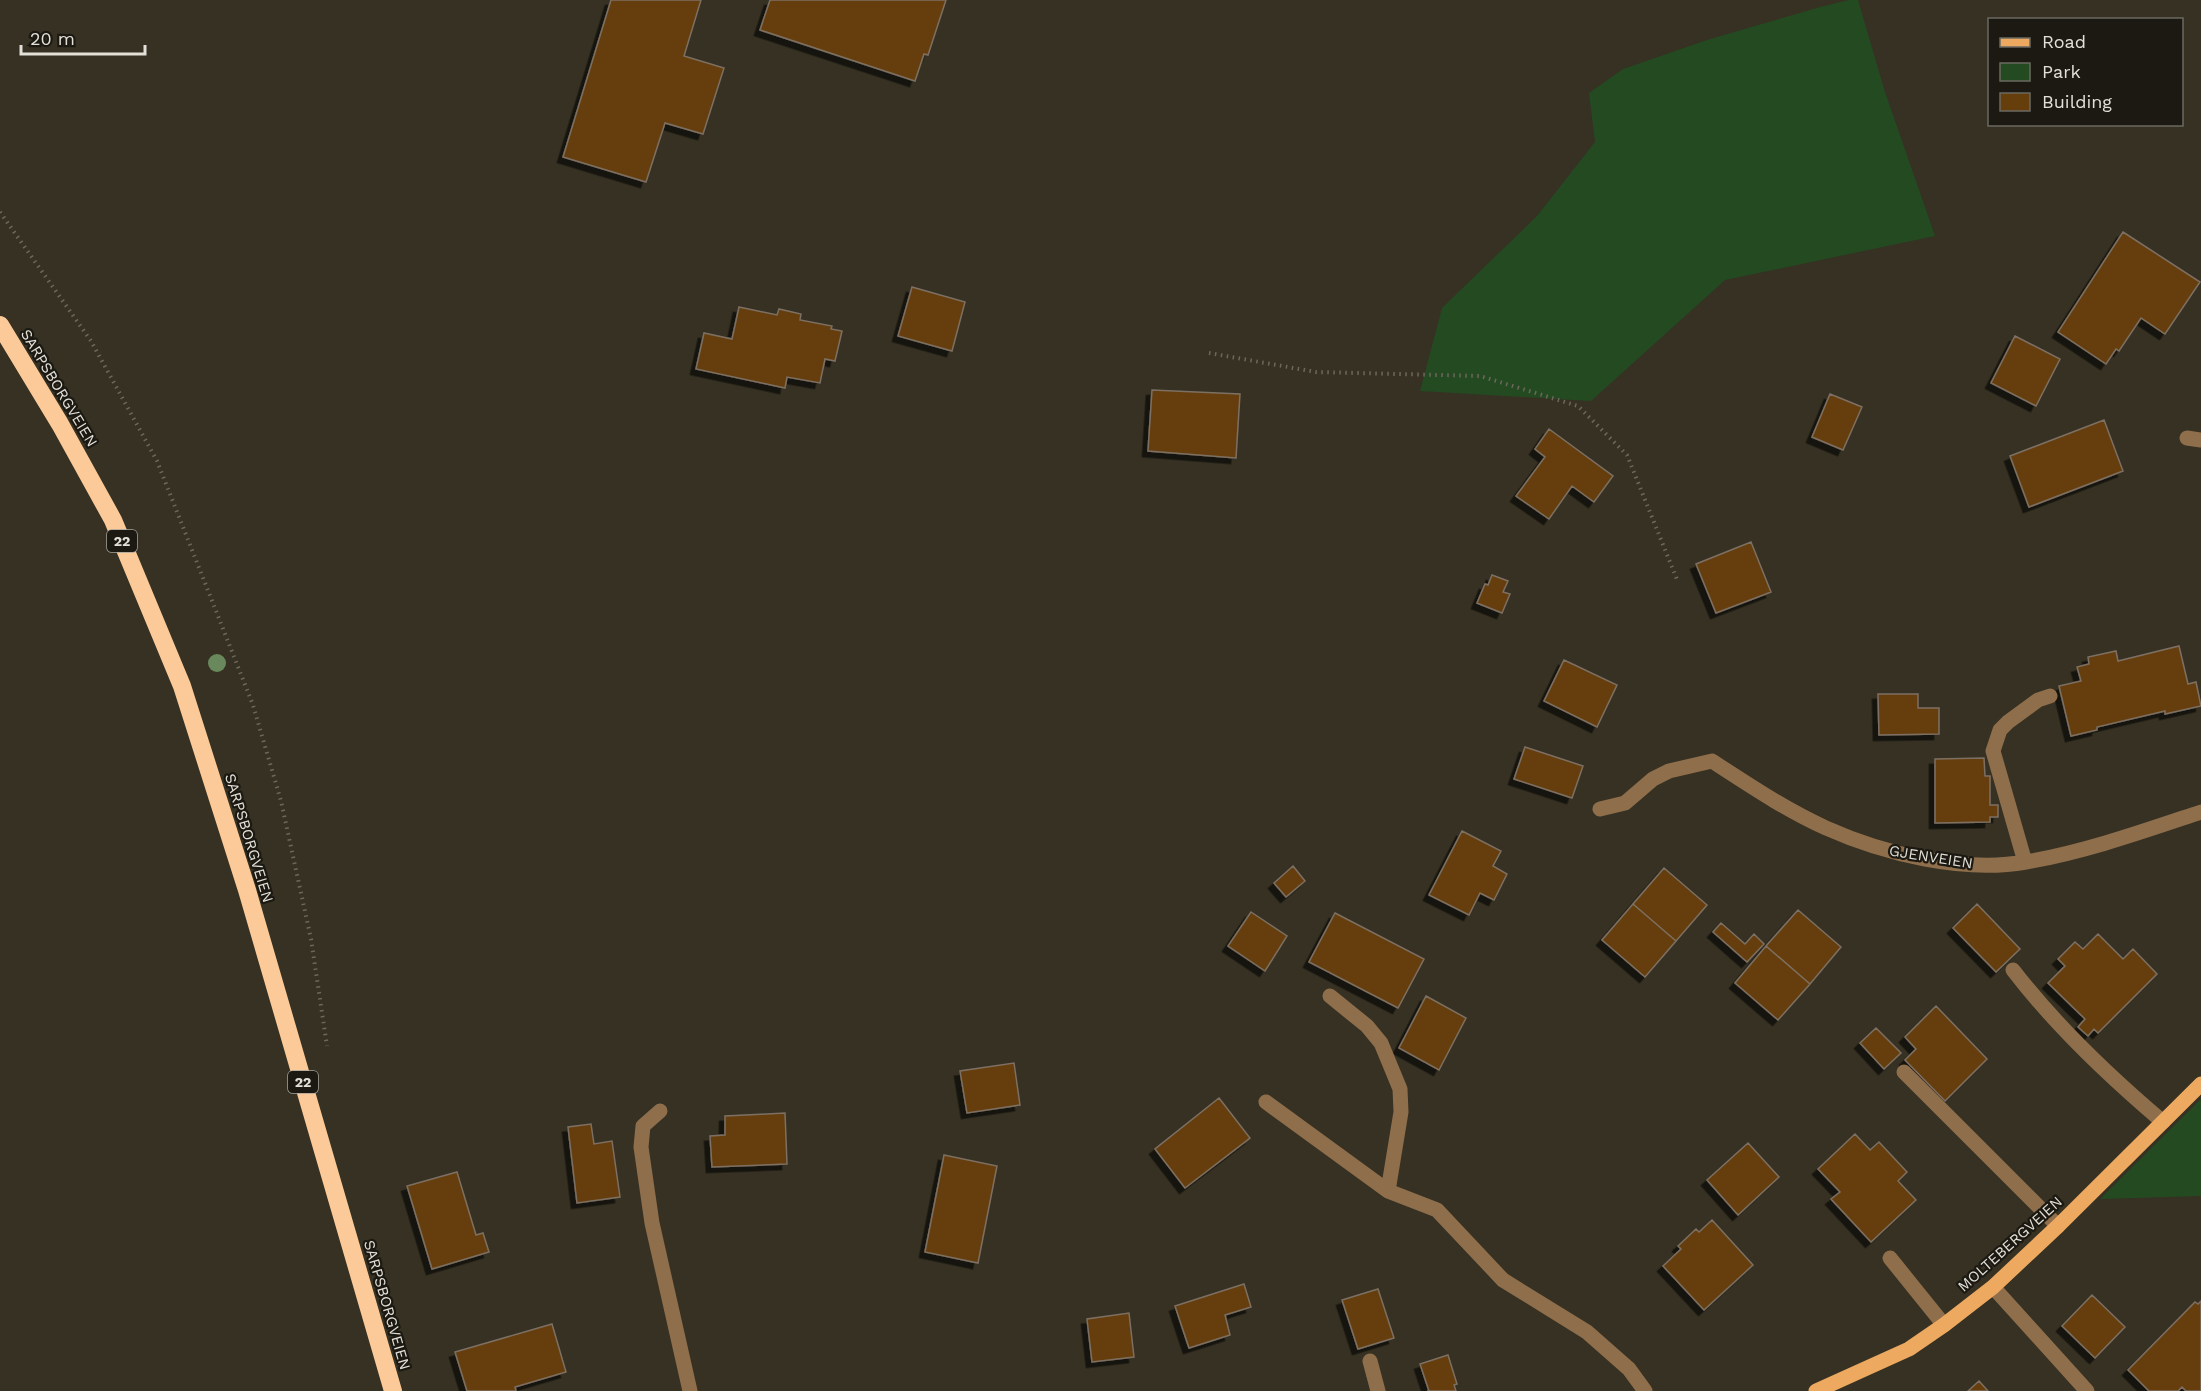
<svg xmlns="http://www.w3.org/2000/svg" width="2201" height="1391" viewBox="0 0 2201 1391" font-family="'Work Sans',sans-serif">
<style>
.green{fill:#244a22}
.building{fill:#663e0c;stroke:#7d7063;stroke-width:1.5;filter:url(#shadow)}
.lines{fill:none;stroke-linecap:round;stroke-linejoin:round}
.path{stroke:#6c685b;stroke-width:4;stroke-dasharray:1.5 4.5;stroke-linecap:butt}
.minor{stroke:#8f6e4c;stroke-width:15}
.major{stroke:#eea960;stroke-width:15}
.highway{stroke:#fbca98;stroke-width:18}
.tree{fill:#69895d}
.labels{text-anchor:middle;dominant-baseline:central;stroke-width:4.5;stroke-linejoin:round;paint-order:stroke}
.shield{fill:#1b1912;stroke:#a7a49c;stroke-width:1.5}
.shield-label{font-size:14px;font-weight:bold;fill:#e3e0d7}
.street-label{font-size:15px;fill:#e3e0d7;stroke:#1b1912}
</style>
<defs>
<filter id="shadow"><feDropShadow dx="-5.5" dy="5.5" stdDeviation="0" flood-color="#0009"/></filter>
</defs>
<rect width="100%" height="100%" fill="#363122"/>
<path class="green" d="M1849,0H1858L1885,92L1935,236L1725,280L1591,401L1420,391L1442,308L1537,216L1595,142L1589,93L1623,69L1707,40L1820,7Z
M2201,1099V1196L2100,1199Z"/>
<path class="building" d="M611,0H701L684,56L724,68L703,134L665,123L646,182L563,157Z
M770,0H946L928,55L924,54L915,81L760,30Z
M2123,232L2200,282L2165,334L2141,318L2119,351L2116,349L2106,364L2058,332Z
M912,287L965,302L952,351L898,336Z
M739,307L777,315L779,309L801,314L800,320L832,326L831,329L842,331L835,361L825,359L820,383L787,377L785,388L696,369L704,333L732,339Z
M2015,336L2060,359L2036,406L1991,383Z
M1152,390L1240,394L1236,458L1148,451Z
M1830,394L1862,407L1843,450L1812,437Z
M2104,420L2123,471L2029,507L2010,456Z
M1549,429L1613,476L1594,502L1572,486L1549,519L1516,496L1545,457L1535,449Z
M1751,542L1771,592L1716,613L1696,564Z
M1492,575L1508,581L1503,592L1510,594L1502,613L1477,603L1485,584L1488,585Z
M2179,646L2188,684L2196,682L2201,706L2165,714V711L2097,727V730L2071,736L2059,686L2081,681L2077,667L2089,664L2088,657L2116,651L2118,661Z
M1564,660L1617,685L1597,727L1544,701Z
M1878,694H1918V708H1939V734L1879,735Z
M1525,747L1583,766L1572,798L1514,779Z
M1984,758L1985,776H1990V805H1998V817H1990V822L1935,823V759Z
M1462,831L1501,851L1493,866L1507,874L1494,900L1480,893L1469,915L1429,895Z
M1293,866L1305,881L1286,897L1274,883Z
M1664,868L1707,905L1676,941L1633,904Z
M1633,904L1676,941L1645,977L1602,940Z
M1977,904L2020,949L1996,972L1953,928Z
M1798,910L1841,947L1810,984L1766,946Z
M1251,912L1287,936L1265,971L1228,946Z
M1335,913L1424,959L1398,1008L1309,962Z
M1721,923L1745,944L1754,934L1764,944L1747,962L1713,932Z
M2098,934L2123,959L2133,949L2157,974L2098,1033L2094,1029L2088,1036L2078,1027L2085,1019L2048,983L2065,966L2058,959L2075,942L2083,949Z
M1766,946L1810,984L1778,1020L1735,983Z
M1426,996L1466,1018L1439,1070L1399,1048Z
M1936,1006L1987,1059L1945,1101L1905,1060L1916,1049L1905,1037Z
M1876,1028L1901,1053L1884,1069L1860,1043Z
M1014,1063L1020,1105L967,1113L960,1071Z
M1219,1098L1250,1138L1185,1188L1155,1149Z
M785,1113L787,1164L712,1167L710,1136L725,1135V1116Z
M591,1124L594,1144L612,1141L620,1197L577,1203L568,1127Z
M1855,1134L1870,1150L1879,1142L1907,1172L1898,1181L1916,1200L1871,1242L1831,1199L1840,1192L1818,1169Z
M1748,1143L1779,1177L1738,1215L1707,1180Z
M944,1155L997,1166L978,1263L925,1252Z
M457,1172L476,1235L483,1233L489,1252L432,1269L407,1186Z
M1712,1220L1753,1265L1704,1310L1663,1266L1681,1249L1678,1246L1696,1229L1699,1232Z
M1244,1284L1251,1307L1225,1315L1230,1335L1189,1348L1175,1306Z
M1378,1289L1394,1338L1358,1349L1342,1300Z
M2092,1295L2125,1327L2095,1358L2062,1326Z
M2201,1301V1391H2186L2182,1387L2178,1391H2149L2128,1370L2195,1302L2198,1304Z
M1129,1313L1134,1357L1092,1362L1087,1319Z
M552,1324L566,1372L515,1387L516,1391H467L455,1352Z
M1448,1355L1457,1384L1454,1385L1456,1391H1427H1429L1420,1364Z
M1979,1381L1988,1391H1968Z"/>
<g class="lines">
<path class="path" d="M0,212L91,341L157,461L253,705L281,801L311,939L327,1046
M1209,353L1316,372L1480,376L1578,406L1627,455L1678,582"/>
<path class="minor" d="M2187,438L2201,440
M1600,809L1625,803L1653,779L1669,771L1712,761C1749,785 1786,810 1826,828C1884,854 1963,873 2026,862C2085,852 2144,831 2201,812
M2025,862L1993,751L2000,730L2008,722L2038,700L2050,696
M2013,970C2056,1026 2110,1077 2163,1122
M1330,996L1367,1026L1381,1043L1400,1089L1401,1112L1388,1191
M1904,1072L2058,1226
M1266,1102L1388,1191L1437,1210L1503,1280L1587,1332L1629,1369L1645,1391
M660,1111L643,1126L641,1147L652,1223L690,1391
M1890,1258L1944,1325
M1993,1287L2087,1391
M1370,1361L1378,1391"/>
<path class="major" d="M1816,1391L1909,1349L1944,1325L1993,1287L2058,1226L2201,1084"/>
<path class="highway" d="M0,325L60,424L113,520L182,686L247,890L393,1391"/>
</g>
<circle class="tree" cx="217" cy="663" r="9"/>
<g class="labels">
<g class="shield">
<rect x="107" y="530" width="30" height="22" rx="4.5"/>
<rect x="288" y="1071" width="30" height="22" rx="4.5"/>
</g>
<g class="shield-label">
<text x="122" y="541">22</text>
<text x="303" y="1082">22</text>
</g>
<g class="street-label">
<text transform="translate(59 388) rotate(59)">SARPSBORGVEIEN</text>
<text transform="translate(249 838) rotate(73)">SARPSBORGVEIEN</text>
<text transform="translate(1931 857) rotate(9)">GJENVEIEN</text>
<text transform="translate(2010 1244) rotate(-42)">MOLTEBERGVEIEN</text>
<text transform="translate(387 1305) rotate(74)">SARPSBORGVEIEN</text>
</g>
</g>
<rect x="1988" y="18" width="195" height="108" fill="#1b1912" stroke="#6b6961" stroke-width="1.5"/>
<rect x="2000" y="38" width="30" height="9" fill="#eea960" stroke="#6b6961" stroke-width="1.5"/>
<text x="2042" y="48" font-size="18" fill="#e3e0d7">Road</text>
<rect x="2000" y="63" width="30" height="18" fill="#244a22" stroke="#6b6961" stroke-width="1.5"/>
<text x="2042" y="78" font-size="18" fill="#e3e0d7">Park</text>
<rect x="2000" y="93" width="30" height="18" fill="#663e0c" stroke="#6b6961" stroke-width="1.5"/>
<text x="2042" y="108" font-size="18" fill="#e3e0d7">Building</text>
<path d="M21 45v9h124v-9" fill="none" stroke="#e3e0d7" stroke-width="3"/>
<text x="30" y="45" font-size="18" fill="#e3e0d7" stroke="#1b1912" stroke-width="4.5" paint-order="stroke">20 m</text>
</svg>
